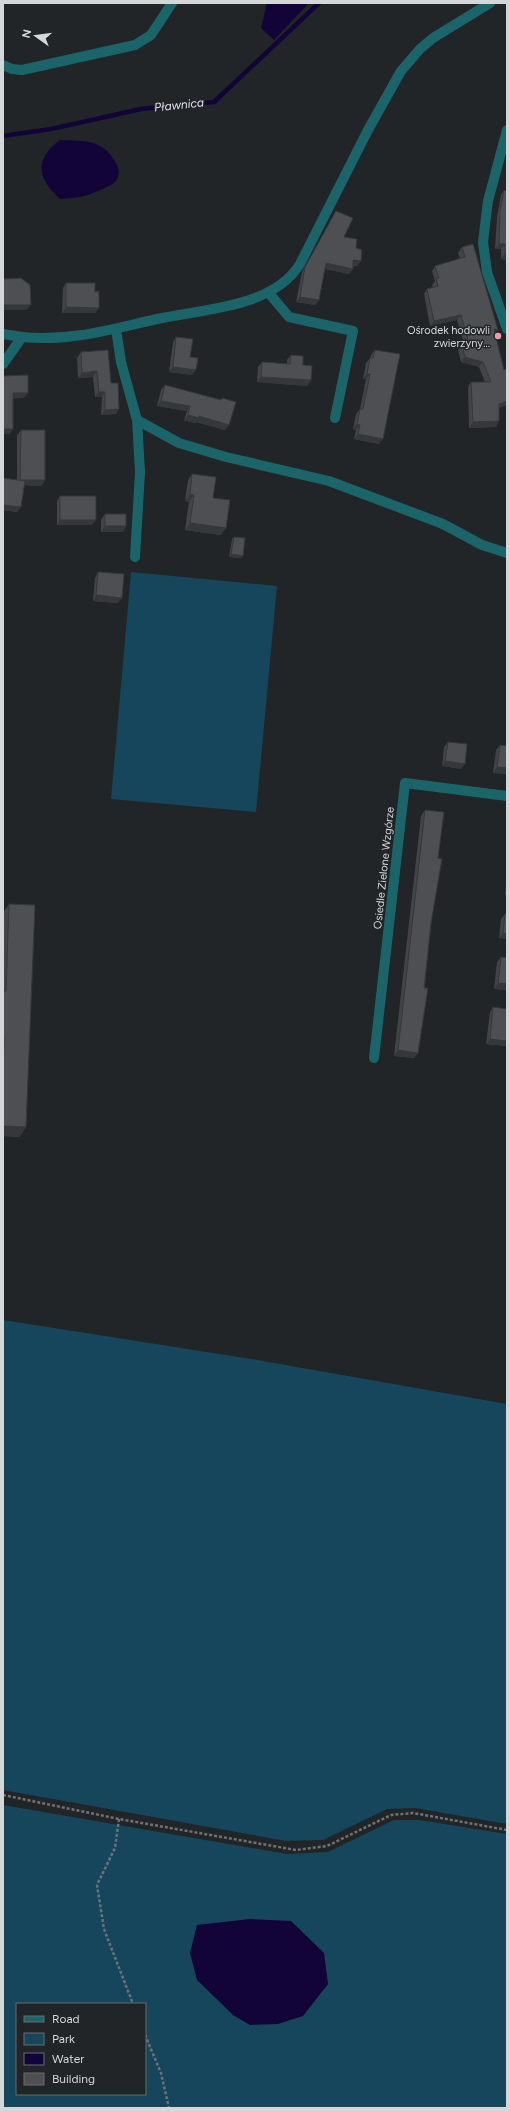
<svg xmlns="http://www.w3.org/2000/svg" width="510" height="2111" viewBox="0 0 510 2111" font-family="Figtree,sans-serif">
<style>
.green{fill:#16465b;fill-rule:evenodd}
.water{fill:#120438}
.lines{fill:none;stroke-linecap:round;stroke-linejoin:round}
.stream{stroke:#120438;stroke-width:4.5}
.path{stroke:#6f7274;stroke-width:2.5;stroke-dasharray:3 2;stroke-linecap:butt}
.street{stroke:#1b646a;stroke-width:10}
.wall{fill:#424447}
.shaded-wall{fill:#36373a}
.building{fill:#4d4f53;stroke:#36373a}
.poi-dot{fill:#f39aaa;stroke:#212527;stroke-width:1.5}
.labels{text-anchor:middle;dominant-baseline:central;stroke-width:3;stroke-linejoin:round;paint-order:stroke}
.poi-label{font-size:11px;fill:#d4d7d8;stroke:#212527;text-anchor:end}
.street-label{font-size:11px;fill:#d4d7d8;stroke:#212527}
.water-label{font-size:12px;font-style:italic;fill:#e0e0f3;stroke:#212527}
</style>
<rect width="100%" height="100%" fill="#212527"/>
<path class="green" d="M131,572L277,586L256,812L111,799Z
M3,1320L257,1360L507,1404V1824L415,1808L387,1809L323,1840L286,1841L3,1790Z
M3,1805L287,1854L328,1852L394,1820H419L507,1834V2108H3ZM17,2004H145V2094H17Z"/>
<path class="water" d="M267,3H309L274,40L261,28Z
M60,140C86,141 104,139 117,165C120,170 119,178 115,182C113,185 88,196 84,196C76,198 68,198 60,199C38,179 33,160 60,140Z
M250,1919L291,1921L324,1953L328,1984L303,2016L278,2024L250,2025L233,2015L197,1980L190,1953L197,1925Z"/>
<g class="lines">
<path class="stream" d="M3,136L51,129L141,109L214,102L319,3"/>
<path class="path" d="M3,1795L119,1819L296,1850L327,1846L391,1815L413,1813L507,1830
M119,1819L115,1848L97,1885L104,1929L133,2004
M145,2035L161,2073L169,2108"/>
<path class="street" d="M3,65L12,69L22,70L135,45L151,35L172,3
M507,130L488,201L483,242L487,272L507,329
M268,292L289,317L353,331L335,418
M116,329L121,362L137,420L179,443L226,457L329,481L443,524L482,545L507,553
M3,334L22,337
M3,364L22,337C69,342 112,329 157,319C202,309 273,308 300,264L368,130L401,71L420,49L433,38L490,3
M135,557L140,472L137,420
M374,1058L405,783L507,796"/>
</g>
<path class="wall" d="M504,190L507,191V260L501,259V249H495L497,217L501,195Z
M336,211L344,237L356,248L361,261L357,266H353V269L349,274L325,269L316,305L296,302L302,272L333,216Z
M462,247L495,335L504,370L507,369V405L499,408L496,427L469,428L468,387L471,382H485L479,367L461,362L458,350L462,345L464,344L457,320L430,326L424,294L427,289L433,288L432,285L435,281L432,271L435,266L460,258L458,253Z
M66,283L95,292L99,308L95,313H62L63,288Z
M176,337L190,357L192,375L169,372L173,342Z
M375,350L379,444L354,439L356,430L353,429L356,414L360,409L366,379H363L366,363L370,358L371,355Z
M81,352L111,383L116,414L101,415L102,397H95L93,377L78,378L77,358Z
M291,355L303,365L311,380L307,386L257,382L258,367L262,362L287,364V360Z
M165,385L220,400L222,398L229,425L225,430L196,422L195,423L184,420L187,411L157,406L161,390Z
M21,430L45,480L41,486L24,485L21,507L17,512L3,510V478L17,480V435Z
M192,474L213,498L221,535L185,530L189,502L185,501L188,480Z
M60,496L92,525H57V501Z
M105,514L126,526L123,532H101V520Z
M234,537L243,556L241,558L229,557L232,539Z
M98,572L118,603L93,601L95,578Z
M448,742L461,769L442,766L444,747Z
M500,745L507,774L493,773L496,750Z
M425,810L438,858L418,1053L414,1058L394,1056L421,816Z
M507,875V896L505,895Z
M9,904L20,1137L3,1136V913Z
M505,914H507V939L499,938L501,919Z
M501,957L507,990L494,989L497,962Z
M493,1007L507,1046L486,1044L490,1012Z"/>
<path class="shaded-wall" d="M499,244H505L501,249H495Z
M505,254H507V260L501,259Z
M353,260L361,261L357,266L350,265Z
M326,263L353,269L349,274L322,268Z
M300,297L319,300L316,305L296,302Z
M3,305H31L27,310H3Z
M66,307L99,308L95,313H62Z
M461,315L457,320L430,326L434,321Z
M494,329L498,330L494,336Z
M465,357L483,362L479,367L461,362Z
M173,367L196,370L192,375L169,372Z
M97,371L93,377L78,378L82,373Z
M367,374H370L366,379H363Z
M261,377L311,380L307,386L257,382Z
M99,392H105L102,397H95Z
M13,393H28L24,398L9,399Z
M161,401L190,406L187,411L157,406Z
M507,401V405L495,409L499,404Z
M119,409L116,414L101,415L105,410Z
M188,415L199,416L229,425L225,430L196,422L195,423L184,420Z
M499,421L496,427L469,428L473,422Z
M357,424L360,425L356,430L353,429Z
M3,429H13L10,434H3Z
M358,434L383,439L379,444L354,439Z
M20,480H45L41,486L17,485Z
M190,494L194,495L189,502L185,501Z
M3,505L21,507L17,512L3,510Z
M60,520H96L92,525H57Z
M190,523L226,528L221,535L185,530Z
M105,526H126L123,532H101Z
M231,554L243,556L241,558L229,557Z
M96,595L122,598L118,603L93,601Z
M445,761L465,764L461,769L442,766Z
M497,767L507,768V774L493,773Z
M503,933L507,934V939L499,938Z
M498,983L507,984V990L494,989Z
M490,1039L507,1041V1046L486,1044Z
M398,1050L418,1053L414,1058L394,1056Z
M3,1126L26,1127L20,1137L3,1136Z"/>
<path class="building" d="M504,190L507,191V254H505V244H499L500,211Z
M336,211L353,218L344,237L357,239L356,248L362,250L361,261L353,260V269L326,263L319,300L300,297L305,267Z
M473,244L498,330L494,329L504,370L507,369V401L499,404V421L473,422L471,382H491L483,362L465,357L462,345L469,343L461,315L434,321L427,289L438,286L436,279L439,278L435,266L465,257L462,247Z
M21,278L30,285L31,305H3V279Z
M66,283H95V292L99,291V308L66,307Z
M176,337L193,339L190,357L198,358L196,370L173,367Z
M108,350L111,383H118L119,409L105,410V392H99L97,371L82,373L81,352Z
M375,350L400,354L383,439L358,434L360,425L357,424L360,409H363L370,374H367L370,358H373Z
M291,355L303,356V365L312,366L311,380L261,377L262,362L290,364Z
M28,375V393H13V429H3V376Z
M165,385L221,400L222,398L236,402L229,425L199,416V418L188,415L190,406L161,401Z
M21,430H45V480H20Z
M192,474L216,477L213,498L230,500L226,528L190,523L194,495L190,494Z
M3,478L25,481L21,507L3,505Z
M60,496H96V520H60Z
M105,514H126V526H105Z
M234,537L245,538L243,556L231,554Z
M98,572L124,574L122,598L96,595Z
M448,742L467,744L465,764L445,761Z
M500,745L507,746V768L497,767Z
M425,810L444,812L438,858L442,859L431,923L424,988H428L418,1053L398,1050Z
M9,904L35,905L26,1127L3,1126V1071L4,1037H3V991H6Z
M505,914H507V934L503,933Z
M501,957L507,958V984L498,983Z
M493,1007L507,1009V1041L490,1039Z"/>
<circle class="poi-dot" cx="498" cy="336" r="4"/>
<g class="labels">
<g class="poi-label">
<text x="490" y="330">Ośrodek hodowli<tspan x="490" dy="13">zwierzyny...</tspan></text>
</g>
<g class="street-label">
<text transform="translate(384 868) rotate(-84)">Osiedle Zielone Wzgórze</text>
</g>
<g class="water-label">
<text transform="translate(179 105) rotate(-6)">Pławnica</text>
</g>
</g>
<rect width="510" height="2111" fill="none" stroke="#d4d7d8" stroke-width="8"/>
<rect x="16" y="2003" width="130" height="92" fill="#212527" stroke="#696c6e"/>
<rect x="24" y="2016" width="20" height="6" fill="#1b646a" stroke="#696c6e"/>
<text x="52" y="2023" font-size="12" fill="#d4d7d8">Road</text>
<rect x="24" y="2033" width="20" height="12" fill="#16465b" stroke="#696c6e"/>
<text x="52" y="2043" font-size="12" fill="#d4d7d8">Park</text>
<rect x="24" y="2053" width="20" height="12" fill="#120438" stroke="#696c6e"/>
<text x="52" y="2063" font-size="12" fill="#d4d7d8">Water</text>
<rect x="24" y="2073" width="20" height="12" fill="#4d4f53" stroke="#696c6e"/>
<text x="52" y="2083" font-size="12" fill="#d4d7d8">Building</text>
<g transform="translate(36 36) rotate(284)" stroke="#212527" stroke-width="3" paint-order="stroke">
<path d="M0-3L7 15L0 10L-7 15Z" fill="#d4d7d8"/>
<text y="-6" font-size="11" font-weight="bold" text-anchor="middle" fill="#d4d7d8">N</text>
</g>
</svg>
